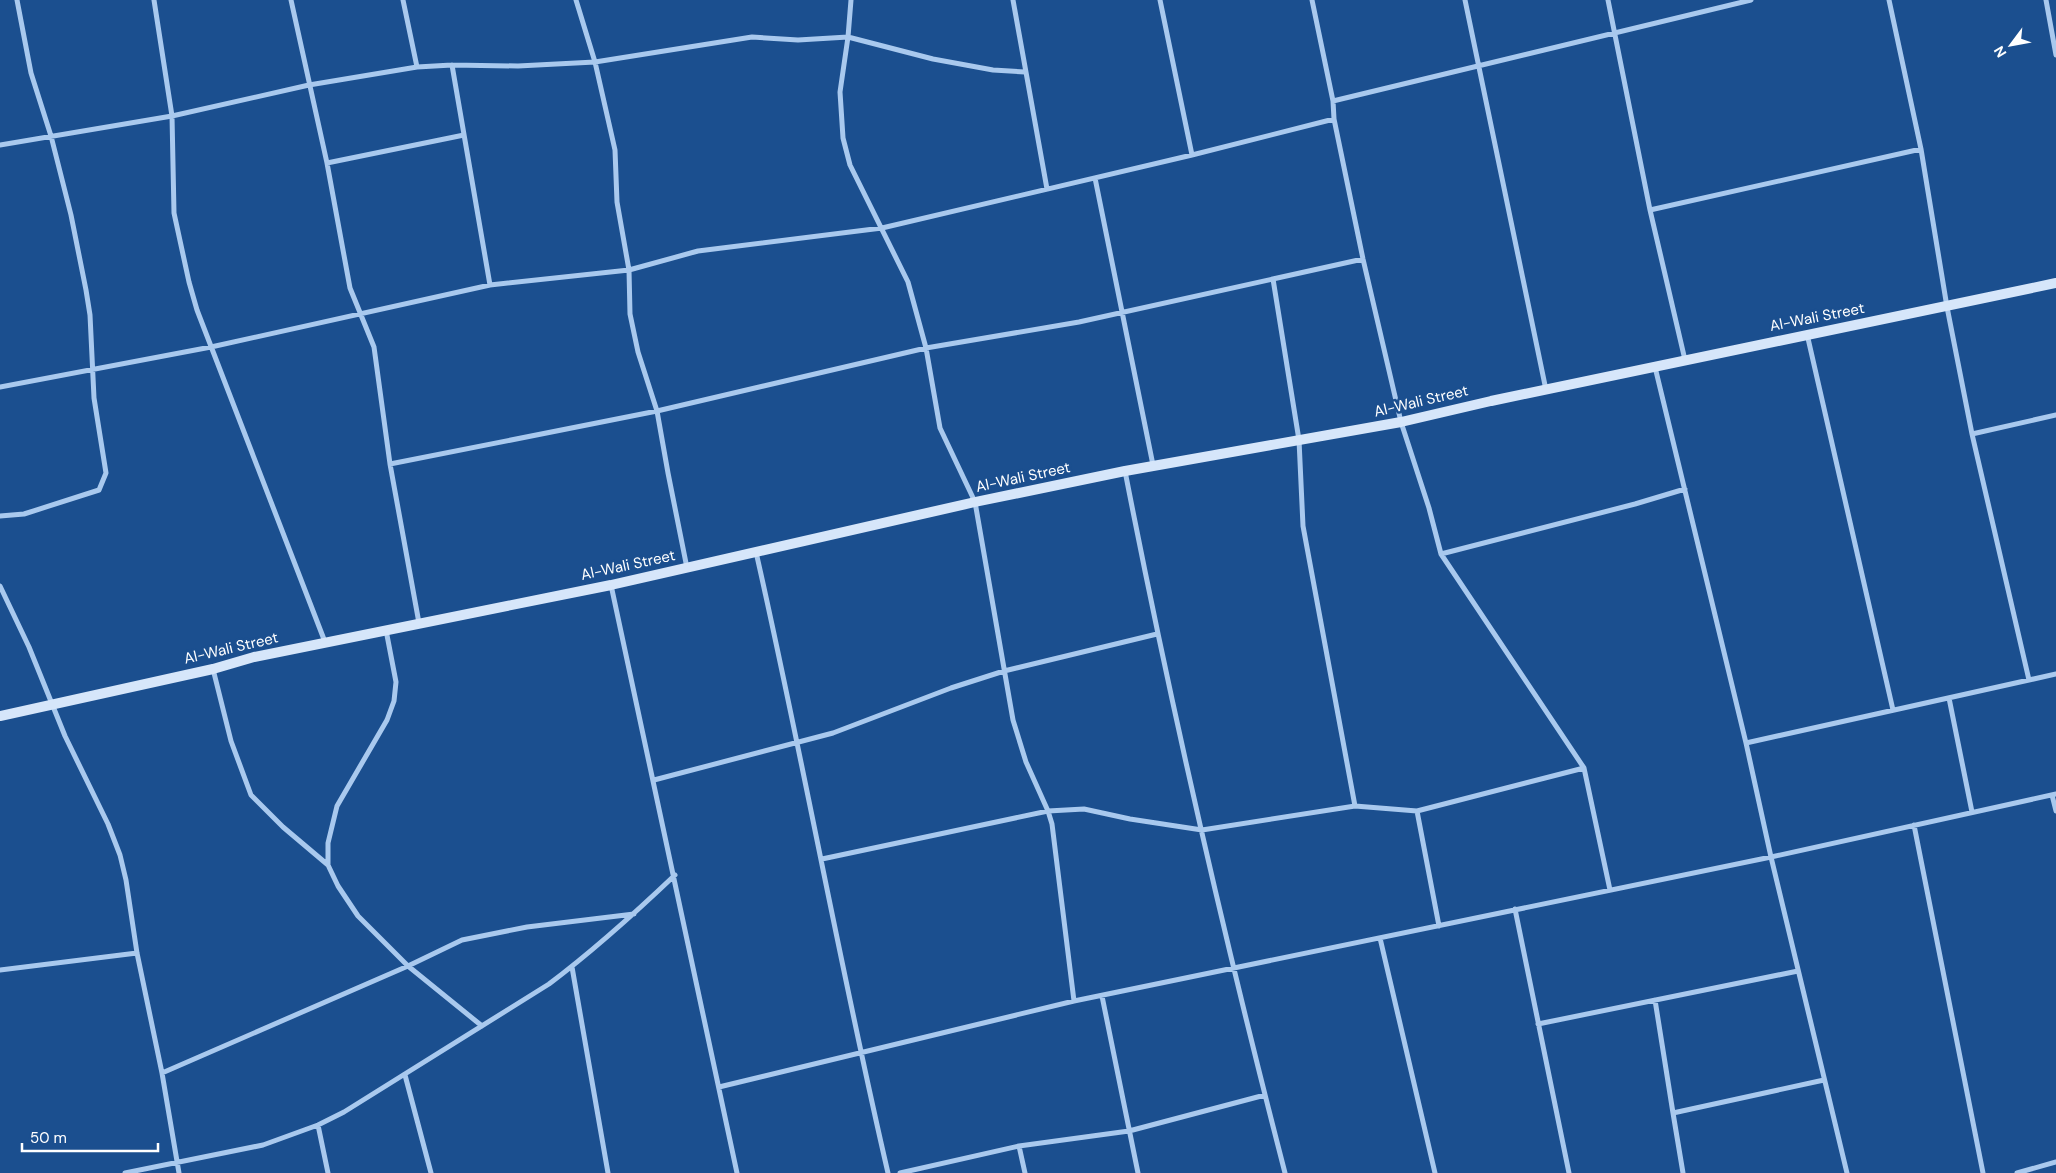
<svg xmlns="http://www.w3.org/2000/svg" width="2056" height="1173" viewBox="0 0 2056 1173" font-family="'DM Sans',sans-serif">
<style>
.lines{fill:none;stroke-linecap:round;stroke-linejoin:round}
.minor{stroke:#a9c9ee;stroke-width:5}
.secondary{stroke:#d6e6fa;stroke-width:10}
.labels{text-anchor:middle;dominant-baseline:central;stroke-width:5;stroke-linejoin:round;paint-order:stroke}
.street-label{font-size:15px;fill:#fff;stroke:#1b4f8f}
</style>
<rect width="100%" height="100%" fill="#1b4f8f"/>
<g class="lines">
<path class="minor" d="M154,0L172,116L174,213L189,282L197,310L325,642
M291,0L327,163L350,288L374,347L390,464L419,623
M403,0L417,67
M576,0L595,62L615,150L617,202L629,270L630,314L638,352L657,411L668,473L687,568
M851,0L848,37L840,92L843,138L850,165L908,282L926,348L940,428L975,502L1013,720L1026,762L1048,811L1052,824L1074,1001
M1013,0L1047,189
M1160,0L1192,155
M1312,0L1333,101L1334,119L1363,259L1401,422L1429,508L1441,554L1584,768L1610,890
M1465,0L1546,390
M1608,0L1650,210L1685,360
M1889,0L1921,149L1947,307L1972,434L2029,680
M2046,0L2056,55
M452,65L490,285
M1333,101L1751,0
M0,145L172,116L309,85L417,67L452,65L518,66L595,62L752,37L798,40L848,37L933,59L993,70L1025,72
M327,163L464,135
M1095,178L1153,465
M1650,210L1921,149
M1273,279L1299,440L1303,526L1355,806
M1807,334L1893,710
M1655,367L1746,743L1771,857L1847,1173
M0,387L211,347L490,285L629,270L698,251L882,228L1192,155L1334,119
M1972,434L2056,415
M390,464L657,411L926,348L1079,322L1363,259
M1125,471C1171,707 1225,941 1285,1173
M0,516L24,514L99,490L106,473L94,398L90,315L86,290L71,215L51,136L31,73L17,0
M756,552C803,759 840,967 888,1173
M1441,554L1635,504L1685,489
M611,585L737,1173
M0,586L29,647L65,736L108,824L120,855L126,880L137,953L162,1073L179,1173
M213,669L231,741L251,795L283,827L328,865L338,886L358,916L408,966L482,1026
M1949,698L1972,812
M1746,743L2056,674
M654,780L833,733L951,688L1004,671L1157,634
M2052,795L2056,811
M1417,811L1439,926
M1914,825L1983,1173
M822,859L1048,811L1084,809L1130,819L1202,830L1355,806L1417,811L1584,768
M328,865V843L337,806L387,720L394,701L396,682L386,630
M1515,909L1569,1173
M1380,938L1435,1173
M572,967L608,1173
M0,970L137,953
M1102,996L1138,1173
M1655,1000L1673,1113
M1538,1024L1798,971
M162,1073L408,966L462,940L527,927L634,914
M405,1075L431,1173
M719,1087L1074,1001L1771,857L2056,794
M318,1125L328,1173
M1019,1146L1025,1173
M125,1173L263,1145L318,1125L344,1112L549,984C593,951 634,914 675,875
M900,1173L1019,1146L1129,1131L1265,1095
M1683,1173L1673,1113L1824,1080
M2017,1173L2056,1162"/>
<path class="secondary" d="M0,716L213,669L254,657L611,585L975,502L1125,471L1401,422L1491,401L2056,283"/>
</g>
<g class="labels">
<g class="street-label">
<text transform="translate(1817 317) rotate(-11)">Al-Wali Street</text>
<text transform="translate(1421 401) rotate(-13)">Al-Wali Street</text>
<text transform="translate(1023 477) rotate(-12)">Al-Wali Street</text>
<text transform="translate(628 565) rotate(-12)">Al-Wali Street</text>
<text transform="translate(231 648) rotate(-13)">Al-Wali Street</text>
</g>
</g>
<g transform="translate(2011 45) rotate(238)" stroke="#1b4f8f" stroke-width="4" paint-order="stroke">
<path d="M0-4L9 19L0 12L-9 19Z" fill="#ffffff"/>
<text y="-8" font-size="14" font-weight="bold" text-anchor="middle" fill="#ffffff">N</text>
</g>
<path d="M22 1143v8h136v-8" fill="none" stroke="#ffffff" stroke-width="2.5"/>
<text x="30" y="1143" font-size="15" fill="#ffffff" stroke="#1b4f8f" stroke-width="4" paint-order="stroke">50 m</text>
</svg>
